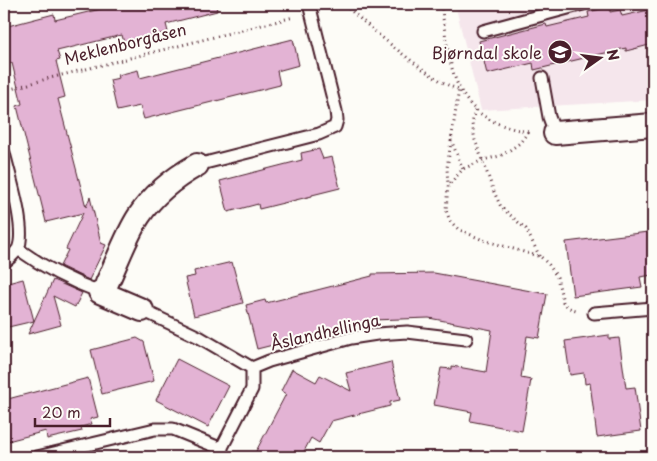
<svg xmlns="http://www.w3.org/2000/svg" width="657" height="461" viewBox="0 0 657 461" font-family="'Playpen Sans',sans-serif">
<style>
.built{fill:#f5e6ec}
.building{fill:#e3b3d4;stroke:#4a1f2b}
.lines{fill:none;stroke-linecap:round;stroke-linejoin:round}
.lane-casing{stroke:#4a1f2b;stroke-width:15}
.street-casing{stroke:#4a1f2b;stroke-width:26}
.path{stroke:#4a1f2b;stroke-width:3;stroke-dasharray:1 4;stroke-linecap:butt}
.lane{stroke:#fdfcf7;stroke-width:11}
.street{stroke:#fdfcf7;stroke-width:22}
.labels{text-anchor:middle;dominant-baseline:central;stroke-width:4;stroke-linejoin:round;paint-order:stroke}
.street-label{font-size:16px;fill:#4a1f2b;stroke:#fdfcf7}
.poi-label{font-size:16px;fill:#4a1f2b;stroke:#fdfcf7;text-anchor:end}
</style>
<rect width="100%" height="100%" fill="#fdfcf7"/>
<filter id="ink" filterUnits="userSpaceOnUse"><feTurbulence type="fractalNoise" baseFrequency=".02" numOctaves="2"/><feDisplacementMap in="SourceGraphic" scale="10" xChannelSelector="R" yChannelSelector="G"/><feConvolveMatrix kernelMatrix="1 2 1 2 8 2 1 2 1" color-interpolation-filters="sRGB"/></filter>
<g filter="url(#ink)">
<path class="built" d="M455,4H653V100L481,110Z"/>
<path class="building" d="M108,4H216L217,11L166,24L168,32L124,43L122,35L57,51L60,60L56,61L65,97L58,99L70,145L86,207L90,197L101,243L106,245L89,280L60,266L68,250L66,249L83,213L46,222L17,106L22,104L12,63L4,65V27L54,14L55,20L109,7Z
M610,7V12L620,10L622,16L653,9V44L626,51V48L534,70L533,63L487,74L479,41L546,24L547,27L589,17L588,12Z
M293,39L299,65L277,71L280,85L144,119L140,106L117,111L110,80L119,78L118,75L138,70L140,78Z
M319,149L323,159L332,157L340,188L312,195V196L259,209L258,204L228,212L220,181L302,160L301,153Z
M648,232L649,243H653V275L640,277L642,287L573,296L566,242Z
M232,262L243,303L194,316L185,278L195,276L194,271Z
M434,273L547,294L539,338L527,336L521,378L531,380L522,431L470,421L472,412L434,405L441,368L452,369V366L486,372L492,330L429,318L372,320L257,349L246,305L265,300L266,303L372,276V274Z
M23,279L34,321L4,328V284Z
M53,280L82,293L75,307L53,296L61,325L28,334Z
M609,335V339L619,338L626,388L635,387L641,431L597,437L590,383L585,384L584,373L570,375L565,341Z
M137,338L144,342L154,381L102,394L91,350Z
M177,359L229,386L208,427L156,400Z
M391,362L400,400L390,402V406L331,421L319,443L311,438L301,457H253L286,394L281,391L292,369L316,382L320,375L351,391L346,373Z
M88,378L98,417L90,419L92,424L81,427L82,431L47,439L46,431L4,442V400Z"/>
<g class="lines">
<defs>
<path id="lane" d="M483,31L583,4
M542,78L549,117L555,133
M4,153C9,174 27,230 18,249C15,253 8,260 4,262
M197,165L319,134L335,127L337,120L336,111L309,4
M18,249C43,267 70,281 100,292L102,290
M142,310L199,337L252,368V389L217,457
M594,313L653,308
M252,368L269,361L351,338L377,334L407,332L466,339
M37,457L155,429H173L222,449"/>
<path id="street" d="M555,133L653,125
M107,283C117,262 127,234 139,216C153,195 174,178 197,165
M100,292L142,310"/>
</defs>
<use href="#lane" class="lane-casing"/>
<use href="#street" class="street-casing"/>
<path class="path" d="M441,4C451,71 451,119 529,132
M345,5C364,23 437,86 459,89L447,168L448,186
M329,9L346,4
M4,91L50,78L294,17
M475,110L472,124L475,140L494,192L501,207L526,229L540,257
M528,132L520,143L507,152L500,156L483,160L463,169L448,186L446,210L450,221L458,229L483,240L541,257L549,265L557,277L563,302L569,308L576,310
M451,140L463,169"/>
<use href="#lane" class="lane"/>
<use href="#street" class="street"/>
</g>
</g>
<defs>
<symbol id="school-disc" viewBox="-11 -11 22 22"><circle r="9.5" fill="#4a1f2b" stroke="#fdfcf7"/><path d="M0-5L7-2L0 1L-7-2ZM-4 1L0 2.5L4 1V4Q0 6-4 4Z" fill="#fff"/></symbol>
</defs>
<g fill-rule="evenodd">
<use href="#school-disc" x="546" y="38" width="28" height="28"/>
</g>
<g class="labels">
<g class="street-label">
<text transform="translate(125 43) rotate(-14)">Meklenborgåsen</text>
<text transform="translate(325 331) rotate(-13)">Åslandhellinga</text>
</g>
<g class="poi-label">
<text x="542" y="52">Bjørndal skole</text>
</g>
</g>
<rect width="657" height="461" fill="none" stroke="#fdfcf7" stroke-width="20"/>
<rect x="10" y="10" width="637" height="441" fill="none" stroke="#4a1f2b" stroke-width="2" filter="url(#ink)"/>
<g transform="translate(600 58) rotate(76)" stroke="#fdfcf7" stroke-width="4" paint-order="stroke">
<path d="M0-4L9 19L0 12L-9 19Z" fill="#4a1f2b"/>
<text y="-8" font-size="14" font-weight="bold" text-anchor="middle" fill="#4a1f2b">N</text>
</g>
<path d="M35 418v8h75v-8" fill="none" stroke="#4a1f2b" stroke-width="2.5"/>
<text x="42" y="418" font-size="15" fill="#4a1f2b" stroke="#fdfcf7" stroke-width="4" paint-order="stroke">20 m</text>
</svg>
